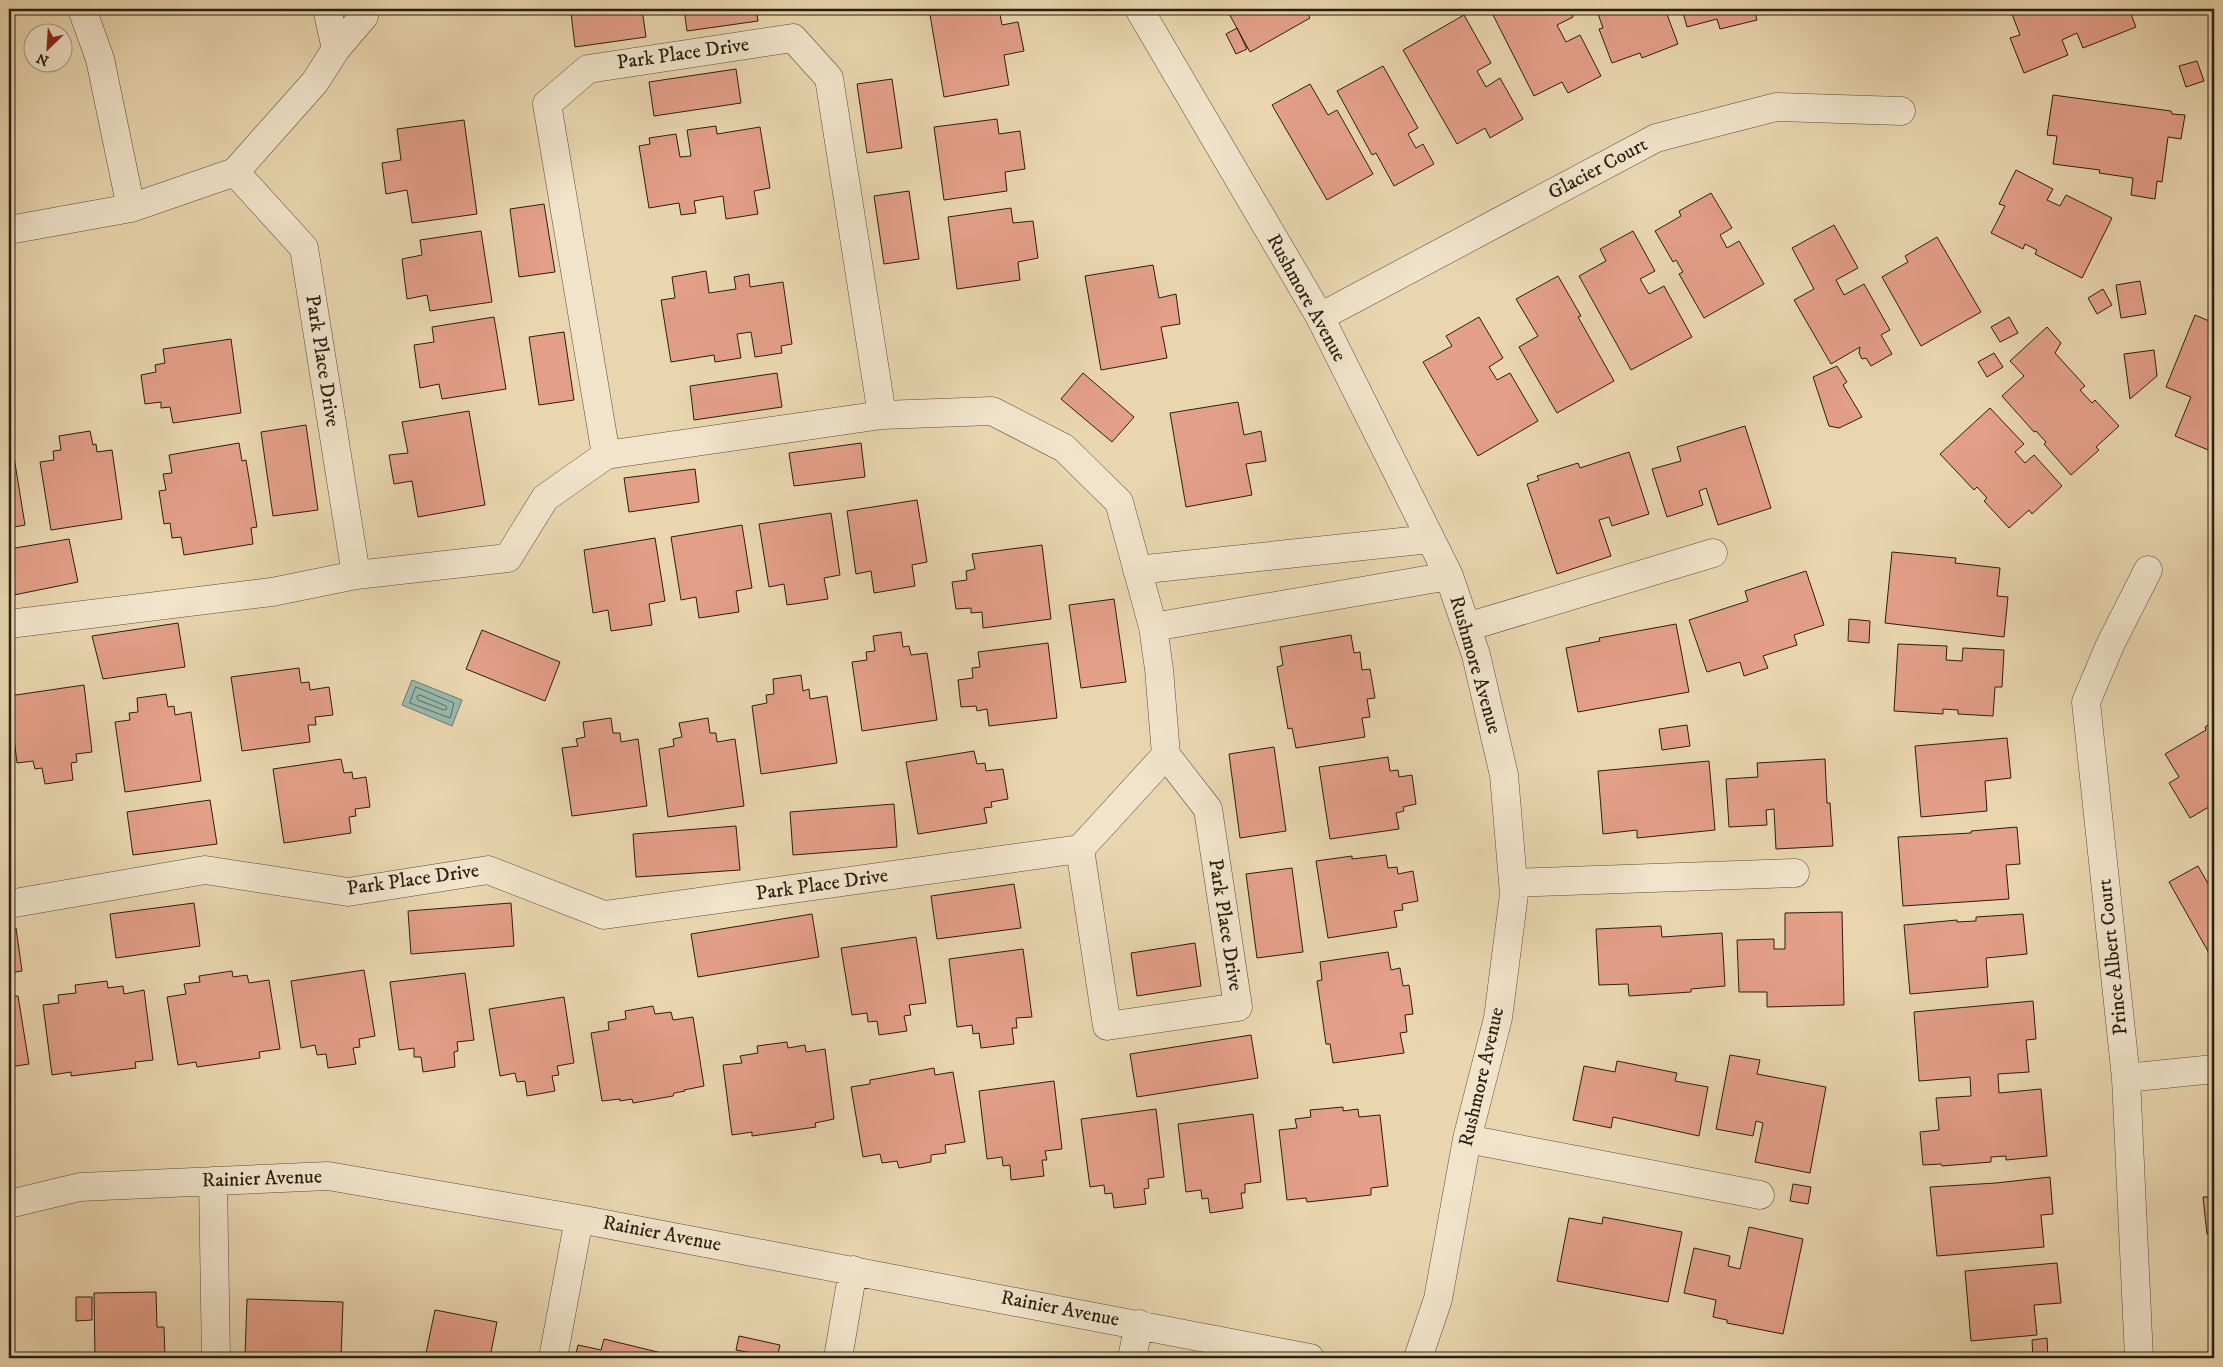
<svg xmlns="http://www.w3.org/2000/svg" width="2223" height="1367" viewBox="0 0 2223 1367" font-family="'IM FELL DW Pica',serif">
<style>
.water{fill:#97b9ad;stroke:#6b7b6f}
.lines{fill:none;stroke-linecap:round;stroke-linejoin:round}
.shore{stroke:#606c60;stroke-width:1}
.building{fill:#e39f88;stroke:#291e12}
.minor-casing{stroke:#594c39;stroke-width:29}
.minor{stroke:#f1e4cb;stroke-width:28}
.labels{text-anchor:middle;dominant-baseline:central;stroke-width:4;stroke-linejoin:round;paint-order:stroke}
.street-label{font-size:20px;fill:#291e12;stroke:#f1e4cb}
</style>
<rect width="100%" height="100%" fill="#e9d6af"/>
<filter id="stains"><feTurbulence type="fractalNoise" baseFrequency=".004" numOctaves="4"/><feColorMatrix values="0 0 0 0 .2 0 0 0 0 .09 0 0 0 0 .02 0 0 0 .5 -.17"/></filter>
<radialGradient id="worn" r=".72"><stop offset=".6" stop-color="#630" stop-opacity="0"/><stop offset="1" stop-color="#630" stop-opacity=".3"/></radialGradient>
<path class="water" d="M412,680L462,700L452,726L402,705Z"/>
<g class="lines">
<path class="shore" d="M416,687L454,703L450,718L410,703Z
M420,695L446,706L447,709L444,710L418,700L417,697Z"/>
</g>
<path class="building" d="M447,9H473L447,12Z
M606,9H642L646,37L575,47L571,13Z
M684,9H756L758,21L687,31Z
M929,9H999L1002,25L1018,22L1024,51L1004,55L1009,85L944,97Z
M1228,9H1305L1310,18L1250,52L1227,10Z
M1490,9H1570L1573,17L1557,25L1566,42L1580,35L1601,76L1568,93L1562,82L1534,96Z
M1592,9H1665L1678,44L1642,58L1640,53L1612,63L1599,29L1603,28L1597,11L1593,13Z
M1682,9H1754L1757,20L1720,29L1717,19L1687,27Z
M2010,9H2129L2136,27L2083,48L2077,33L2062,40L2068,55L2024,73L2010,38L2020,35Z
M1464,15L1491,63L1477,71L1486,87L1500,78L1523,119L1490,138L1485,128L1457,144L1403,50Z
M1237,28L1247,49L1236,54L1226,34Z
M2197,61L2204,81L2186,87L2179,66Z
M1383,66L1418,128L1408,134L1416,148L1423,144L1434,164L1394,186L1376,153L1372,155L1337,91Z
M736,69L741,103L654,116L649,82Z
M892,79L902,148L867,153L857,84Z
M1310,84L1328,115L1337,110L1373,174L1327,200L1272,105Z
M2053,95L2171,111L2172,114L2185,115L2181,139L2168,137L2162,182L2157,181L2155,199L2131,195L2133,178L2099,173L2100,170L2053,164L2057,136L2047,135Z
M997,119L999,134L1020,131L1025,169L1005,172L1007,191L944,200L934,127Z
M464,120L477,214L412,223L407,190L386,194L382,163L401,160L397,129Z
M716,126L717,134L760,127L770,188L754,191L758,214L726,219L723,196L694,201L696,213L681,215L679,203L649,208L639,146L650,144L649,138L676,134L680,157L691,156L687,130Z
M2016,170L2053,189L2047,200L2060,206L2066,195L2112,218L2082,278L2035,254L2037,250L2025,244L2023,249L1991,233L2005,206L1999,204Z
M909,191L919,259L884,264L874,196Z
M1711,193L1732,228L1720,235L1727,248L1739,241L1764,284L1704,318L1679,274L1683,272L1676,260L1673,262L1655,231L1681,216L1679,211Z
M544,204L555,272L519,277L510,209Z
M1011,208L1013,223L1033,221L1038,258L1018,262L1020,280L957,289L948,217Z
M1834,225L1858,268L1836,280L1844,295L1864,284L1890,330L1881,335L1892,354L1871,366L1866,358L1862,359L1859,353L1860,347L1831,364L1794,300L1814,289L1792,248Z
M481,231L492,302L430,311L427,295L407,299L402,259L422,255L420,240Z
M1633,231L1655,271L1640,279L1649,294L1664,286L1692,337L1631,370L1579,276L1606,261L1600,249Z
M1937,237L1981,312L1921,346L1882,277L1908,262L1905,256Z
M1153,265L1159,298L1176,294L1180,324L1161,327L1167,358L1101,370L1085,276Z
M706,271L709,293L736,289L734,277L749,274L750,287L783,282L792,344L781,346L782,353L755,357L751,332L737,334L741,358L715,362L714,355L671,362L661,300L675,298L672,277Z
M1558,276L1581,316L1578,317L1614,381L1557,413L1519,347L1538,336L1516,299Z
M2140,281L2146,314L2121,318L2116,285Z
M2103,289L2112,305L2097,314L2088,298Z
M2195,315L2214,323V448L2213,452L2175,436L2191,397L2166,387Z
M494,317L506,389L442,399L439,384L420,388L414,345L434,342L432,327Z
M1479,317L1503,358L1489,367L1497,380L1510,373L1538,421L1478,456L1423,362L1452,346L1446,336Z
M2009,317L2018,333L2000,342L1991,327Z
M2047,327L2061,343L2055,353L2085,386L2080,390L2092,403L2095,400L2119,426L2096,447L2099,450L2071,475L2044,444L2046,442L2036,431L2034,432L2002,396L2024,376L2010,361Z
M564,332L574,400L539,405L529,337Z
M231,339L241,413L173,423L170,407L161,408V402L145,404L141,375L156,372L155,365L165,363L163,349Z
M2154,350L2157,376L2130,399L2124,354Z
M1994,353L2003,367L1987,377L1978,362Z
M1837,366L1847,382L1843,385L1862,417L1839,428L1829,426L1813,377Z
M777,373L782,407L694,420L690,386Z
M1083,373L1134,417L1112,442L1061,399Z
M1238,402L1244,435L1261,431L1266,461L1246,464L1252,495L1186,507L1170,413Z
M1990,408L2024,444L2015,452L2025,463L2034,455L2062,486L2032,514L2029,510L2009,528L1984,501L1987,498L1977,487L1974,490L1940,454Z
M469,411L485,505L418,517L412,481L394,484L389,455L408,453L402,422Z
M306,425L318,510L273,516L261,432Z
M1745,426L1771,508L1718,525L1706,488L1699,491L1703,505L1667,517L1652,469L1681,461L1677,447Z
M90,431L93,445L96,444L97,452L112,450L122,519L51,530L40,462L54,460L53,451L61,450L59,436Z
M239,443L242,461L246,460L257,527L251,528L253,544L184,555L181,537L172,538L170,523L164,524L159,491L166,490L163,474L172,473L169,455Z
M861,443L865,477L794,486L789,453Z
M1629,452L1649,514L1612,526L1609,517L1599,520L1611,556L1557,574L1527,484L1539,480L1537,476L1578,463L1580,468Z
M14,457L25,525L9,528V458Z
M695,469L699,502L629,512L624,478Z
M917,500L927,562L912,565L915,586L874,593L871,571L856,574L847,511Z
M831,513L840,575L824,578L828,599L787,605L784,584L769,587L759,524Z
M742,525L752,588L736,591L739,612L699,618L696,597L681,600L671,537Z
M655,538L665,601L649,604L652,625L611,631L608,610L593,613L584,550Z
M69,539L78,582L9,596V549Z
M1042,545L1051,619L983,628L982,612L971,613V608L956,609L952,582L967,580L966,571L975,569L972,554Z
M1892,552L1956,558L1955,563L2000,568L1997,596L2008,597L2004,637L1885,623Z
M1806,571L1824,625L1794,635L1797,645L1763,656L1768,668L1744,676L1740,662L1707,672L1689,620L1748,601L1745,591Z
M1114,599L1126,682L1081,688L1069,605Z
M1849,619L1870,621L1869,643L1848,641Z
M178,623L185,667L103,679L92,636Z
M1676,624L1689,692L1578,712L1566,648L1600,641L1599,638Z
M482,630L560,662L545,701L466,669Z
M901,632L903,647L909,646L911,655L927,653L937,720L862,731L852,662L867,660L866,652L875,651L873,636Z
M1351,635L1354,653L1360,652L1362,670L1370,669L1375,698L1367,699L1370,717L1362,718L1365,737L1296,748L1292,728L1288,729L1277,667L1283,665L1280,647Z
M1048,643L1057,718L989,726L987,709L977,711L976,706L961,707L958,680L973,678L972,668L980,667L978,652Z
M1898,644L1947,646L1946,660L1962,661L1963,648L2004,650L2002,687H1995L1993,716L1958,714V710L1943,709V714L1894,711Z
M299,668L301,683L309,682L310,690L329,687L333,715L315,717L316,725H308L310,742L242,751L231,677Z
M801,675L803,691L809,689L810,699L827,696L837,763L761,774L752,706L767,703L766,695L774,694L773,679Z
M84,685L92,752L76,754L77,762L71,763L73,780L45,784L42,768L35,769L33,761L17,763L9,696Z
M166,694L168,707L174,706L175,715L191,712L201,781L125,792L115,722L130,720L129,713L138,712L137,698Z
M611,718L613,733H620L621,742L638,739L647,806L572,816L562,748L578,746L576,739L585,737L583,722Z
M708,718L710,733H716L717,742L735,739L744,806L668,817L659,749L674,746L673,739L682,737L679,723Z
M2214,721V804L2190,818L2169,783L2179,777L2165,754L2206,730L2205,727Z
M1687,725L1690,746L1662,750L1659,729Z
M2007,738L2011,778L1985,781L1987,811L1921,817L1915,746Z
M1274,747L1286,831L1240,838L1229,754Z
M974,751L977,764L985,763L986,771L1003,769L1008,799L991,802L992,807L984,808L987,823L918,834L906,762Z
M1388,757L1390,771L1398,770L1399,777L1412,775L1416,804L1403,807L1404,811L1396,813L1399,829L1330,839L1319,767Z
M341,759L344,773L352,772L353,779L366,777L370,807L355,809L356,816L349,817L351,833L284,843L273,769Z
M1825,759L1827,803H1830L1833,846L1776,849L1774,809L1766,810L1767,825L1729,827L1726,779L1758,777L1757,763Z
M1709,761L1715,830L1637,838V830L1603,834L1598,771Z
M210,800L217,844L133,855L127,812Z
M894,804L897,847L793,855L790,812Z
M736,826L740,870L636,877L633,834Z
M2017,827L2020,864L2006,865L2009,899L1903,906L1898,837L1971,833V831Z
M1386,855L1388,868L1397,867L1398,874L1413,871L1418,901L1402,904L1403,910L1394,911L1397,927L1328,938L1316,861L1352,856V859Z
M2198,866L2210,887L2214,885V962L2169,882Z
M1292,868L1303,952L1257,958L1246,874Z
M1014,884L1021,928L937,939L931,896Z
M194,903L200,946L116,958L110,914Z
M511,903L514,946L411,954L408,911Z
M1842,912L1844,1005L1767,1007V992H1739L1737,940L1774,939V949H1785V913Z
M812,914L819,957L698,977L691,934Z
M2023,914L2027,954L1986,958L1988,987L1910,994L1904,925L1957,920V922L1976,921V917Z
M1661,926L1662,937L1722,933L1725,986L1691,989V992L1629,996L1628,984L1599,985L1596,929Z
M16,928L22,971L9,973V929Z
M916,937L926,1003L909,1005L911,1015L904,1016L907,1031L879,1035L877,1021L868,1022L867,1013L852,1015L841,948Z
M1195,943L1201,986L1137,996L1131,953Z
M1023,949L1032,1017L1016,1018L1017,1028H1012L1014,1044L981,1048L979,1033L973,1034L972,1025L957,1027L949,959Z
M1388,952L1391,970L1400,968L1403,986L1409,985L1413,1014L1405,1015L1407,1032L1400,1033L1404,1053L1333,1063L1330,1044H1326L1317,981L1322,980L1320,962Z
M364,970L375,1036L359,1039L360,1047L353,1048L356,1064L328,1068L326,1054L317,1055L315,1045L301,1048L291,981Z
M232,971L233,977L247,975L249,983L269,980L280,1049L259,1052L260,1058L197,1067L196,1062L178,1065L167,997L186,994L184,984L200,982L199,976Z
M465,973L474,1040L457,1042L458,1051L454,1052L455,1067L423,1072L421,1057H414V1048L399,1050L390,982Z
M107,981L108,988L123,986L124,994L144,990L153,1060L135,1062L136,1068L71,1076V1072L52,1075L43,1005L59,1003L58,995L76,993L75,985Z
M18,996L29,1064L10,1067L11,1075H9V997Z
M564,997L574,1063L557,1066L559,1075L552,1076L555,1091L527,1096L525,1081L517,1082L515,1073L500,1076L489,1009Z
M2033,1001L2036,1039L2026,1040L2029,1072L1998,1074L1999,1093L2041,1089L2047,1156L2006,1160V1156L1991,1157V1162L1942,1166L1941,1164L1923,1165L1920,1132L1939,1130L1936,1098L1971,1096L1970,1077L1919,1081L1914,1012Z
M653,1006L655,1014L671,1012L673,1020L693,1017L704,1086L684,1090L685,1091L674,1093L673,1096L633,1103L632,1099L620,1101V1099L602,1101L591,1033L609,1030L608,1022L626,1019L625,1011Z
M1251,1035L1258,1078L1137,1097L1130,1054Z
M787,1042L788,1048L805,1045L806,1052L825,1049L834,1119L815,1123L816,1127L752,1136V1132L732,1135L723,1065L742,1063L740,1056L758,1053L757,1046Z
M1730,1055L1760,1060L1757,1074L1826,1087L1810,1173L1755,1162L1763,1123L1756,1121L1753,1136L1716,1129Z
M1617,1061L1677,1073L1675,1081L1708,1087L1699,1136L1613,1117L1611,1128L1573,1120L1584,1066L1615,1072Z
M934,1068L935,1075L953,1072L965,1142L945,1145L946,1153L931,1155V1162L899,1168L897,1161L882,1163L880,1154L863,1157L851,1087L870,1084V1080Z
M1054,1081L1062,1149L1045,1151L1047,1160H1042L1044,1176L1011,1180L1010,1165L1003,1166L1002,1157L987,1159L979,1091Z
M1343,1107V1111L1358,1109L1359,1117L1380,1115L1388,1186L1371,1188V1195L1307,1202L1306,1198L1287,1200L1279,1130L1297,1128L1295,1119L1311,1117L1310,1110Z
M1156,1109L1164,1177L1148,1179L1149,1188L1144,1189L1146,1204L1114,1208L1112,1193L1105,1194L1104,1185L1090,1187L1081,1119Z
M1253,1114L1261,1182L1245,1184V1193H1241L1243,1208L1210,1213L1208,1198L1202,1199L1201,1190L1186,1192L1178,1124Z
M2214,1165V1234H2207L2203,1197H2214L2211,1166Z
M2050,1177L2053,1214L2041,1215L2044,1247L1937,1256L1930,1187L1996,1183Z
M1793,1184L1811,1187L1808,1204L1790,1201Z
M1603,1217L1682,1232L1668,1302L1557,1281L1569,1218L1602,1224Z
M1749,1227L1803,1239L1783,1334L1727,1323V1320L1713,1317L1716,1300L1684,1293L1694,1248L1730,1256L1728,1266L1740,1269Z
M2214,1246V1286H2213L2209,1247Z
M2057,1263L2061,1303L2034,1305L2037,1335L1971,1341L1965,1271Z
M156,1292L157,1327H164L165,1358H95L94,1293Z
M76,1297H92V1320L76,1321Z
M247,1299L343,1302L341,1358L245,1356Z
M435,1310L497,1322L490,1357L493,1358H425Z
M739,1336L780,1345L777,1358L736,1350Z
M2047,1338L2048,1358H2033L2032,1340Z
M604,1339L670,1355L669,1358H575L578,1345L601,1350Z"/>
<g class="lines">
<defs>
<path id="minor" d="M82,9L100,59L131,208
M327,9L336,49
M1139,9L1320,317L1449,576L1476,655L1504,775L1514,894L1498,1018L1467,1139L1438,1299L1418,1358
M235,172L304,248L356,575
M9,230L131,208L235,172L315,82L336,49L364,16L365,9
M1320,317L1656,138L1776,107L1901,111
M606,455L547,104L588,69L793,38L829,78L882,415
M1137,570L1430,539
M9,624L272,592L356,575L508,558L545,498L606,455L882,415L992,411L1064,448L1119,502L1153,627L1159,669L1166,755L1080,849L604,915L488,870L348,892L205,870L9,904
M1153,627L1449,576
M1467,627L1713,553
M1080,849L1107,1026L1238,1007L1208,809L1166,755
M1513,883L1795,873
M2126,1078L2214,1069
M1467,1139L1760,1195
M213,1181L216,1358
M9,1204L80,1187L328,1176L579,1219L1310,1358
M553,1358L579,1219
M838,1358L853,1270
M1132,1358L1139,1324
M2139,1358L2126,1078L2086,702L2110,645L2148,570"/>
</defs>
<use href="#minor" class="minor-casing"/>
<use href="#minor" class="minor"/>
</g>
<g class="labels">
<g class="street-label">
<text transform="translate(683 54) rotate(-8)">Park Place Drive</text>
<text transform="translate(1598 169) rotate(-28)">Glacier Court</text>
<text transform="translate(1306 298) rotate(61)">Rushmore Avenue</text>
<text transform="translate(322 361) rotate(81)">Park Place Drive</text>
<text transform="translate(1475 665) rotate(74)">Rushmore Avenue</text>
<text transform="translate(413 880) rotate(-8)">Park Place Drive</text>
<text transform="translate(822 885) rotate(-8)">Park Place Drive</text>
<text transform="translate(1225 925) rotate(81)">Park Place Drive</text>
<text transform="translate(2113 957) rotate(-96)">Prince Albert Court</text>
<text transform="translate(1482 1077) rotate(-77)">Rushmore Avenue</text>
<text transform="translate(262 1179) rotate(-2)">Rainier Avenue</text>
<text transform="translate(662 1234) rotate(11)">Rainier Avenue</text>
<text transform="translate(1060 1309) rotate(11)">Rainier Avenue</text>
</g>
</g>
<rect width="2223" height="1367" fill="none" stroke="#e9d6af" stroke-width="30"/>
<rect x="10" y="10" width="2203" height="1347" fill="none" stroke="#291e12" stroke-width="2.5"/>
<rect x="15" y="15" width="2193" height="1337" fill="none" stroke="#291e12"/>
<g transform="translate(48 48) rotate(205)"><circle r="24" fill="#f1e4cb" stroke="#a19581"/>
<path d="M0-4L9 19L0 12L-9 19Z" fill="#8f2418"/>
<text y="-8" font-size="14" font-weight="bold" text-anchor="middle" fill="#291e12">N</text>
</g>
<rect width="100%" height="100%" filter="url(#stains)"/>
<rect width="100%" height="100%" fill="url(#worn)"/>
</svg>
